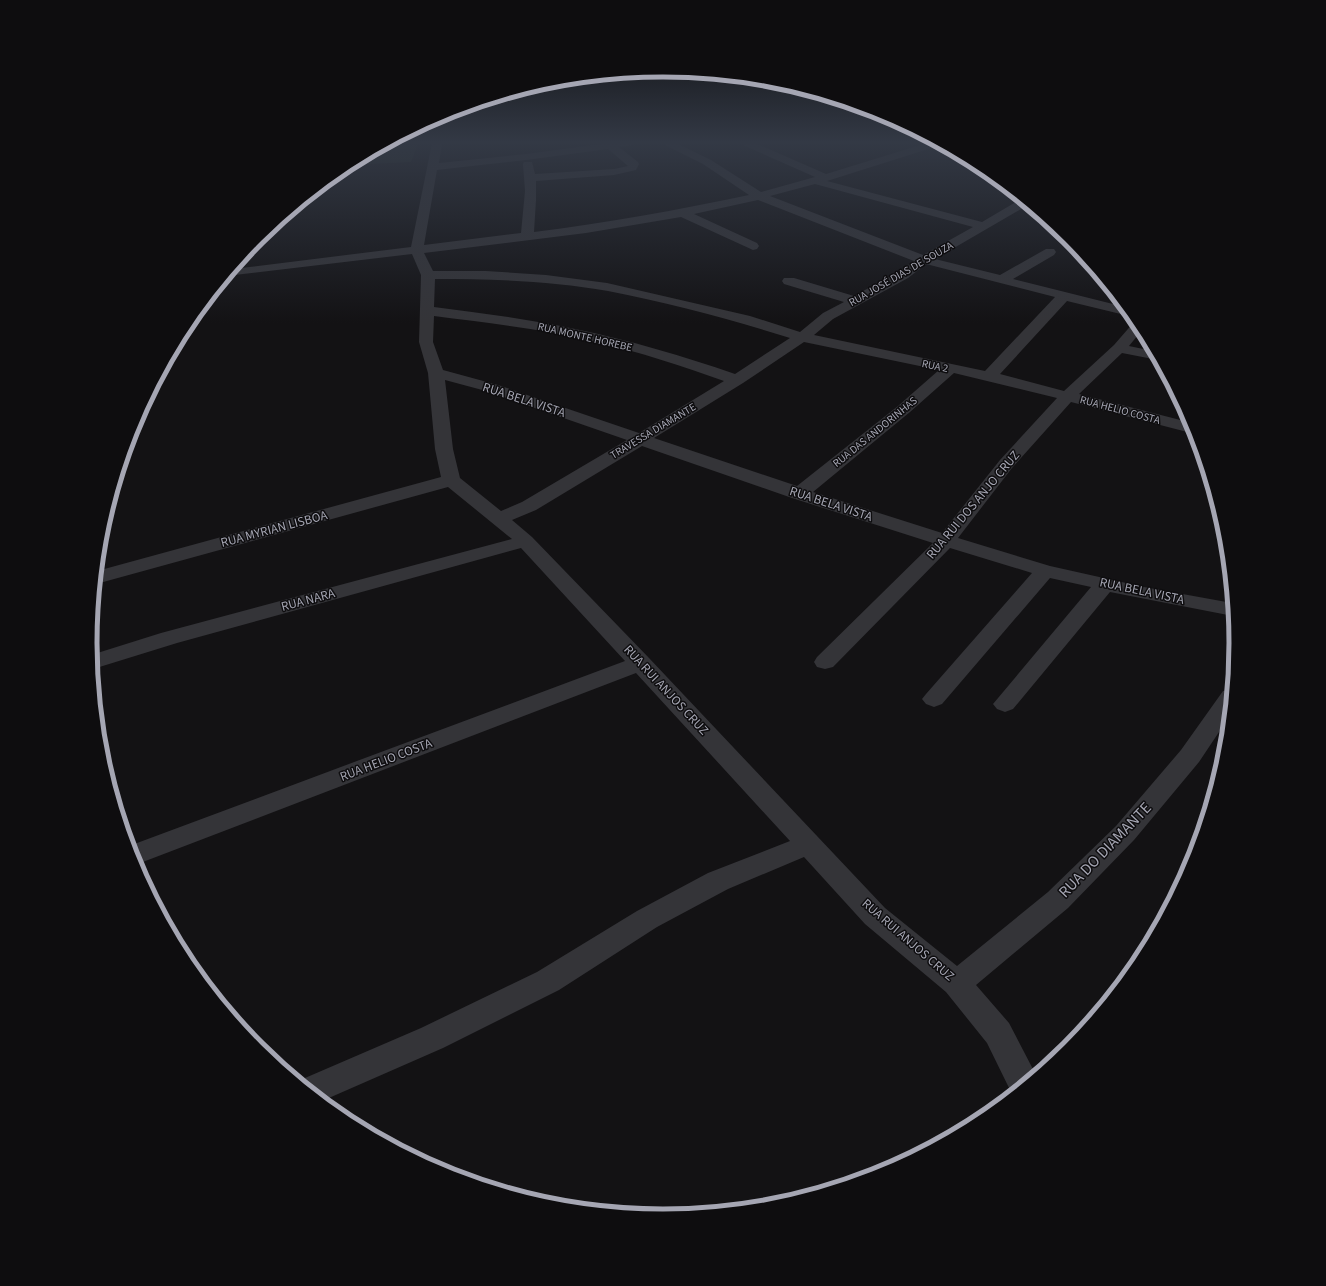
<svg xmlns="http://www.w3.org/2000/svg" width="1326" height="1286" viewBox="0 0 1326 1286" font-family="'Source Sans 3',sans-serif">
<style>
.green{fill:#1f2621}
.lines{fill:none;stroke-linecap:round;stroke-linejoin:round}
.street{fill:#343438;fill-rule:evenodd}
.labels{text-anchor:middle;dominant-baseline:central;stroke-width:3;stroke-linejoin:round;paint-order:stroke}
.far-street-label{font-size:11px;fill:#a5a6b3;stroke:#0e0d0f}
.street-label{font-size:13px;fill:#a5a6b3;stroke:#0e0d0f}
.near-street-label{font-size:16px;fill:#a5a6b3;stroke:#0e0d0f}
.rim{fill:none;stroke:#a5a6b3;stroke-width:5}
</style>
<rect width="100%" height="100%" fill="#131214"/>
<path class="green" d="M389,143H418L411,162L347,165Z"/>
<g class="lines">
<path class="street" d="M432,143H442L439,163L526,154L608,143H634L633,145L619,147L638,162L639,164L636,170L614,175L536,181V200L534,232C606,223 678,210 749,195L703,164L665,145L664,143H676L711,160L761,192L815,177L743,145L742,143H755L826,174L927,143H937L941,145L827,181L982,222L1021,199L1028,205L935,259L1000,275L1046,249H1054L1056,252L1054,255L1013,279L1125,307L1132,316H1129L1067,301L1000,374L1064,391L1114,345L1134,322L1137,321L1142,330L1129,346L1153,351L1158,360L1122,353L1079,394L1192,423L1195,434L1071,402L1012,468L958,538L1050,566L1144,587L1232,603L1233,616L1110,592L1013,709L1005,712L997,709L993,704L1091,587L1050,578L942,704L934,707L926,704L922,699L926,694L1032,573L950,548L833,667L825,669L817,667L814,662L817,657L933,543L792,498L642,446L536,510L512,520L532,537L649,658L885,908L957,966L1048,892L1116,826L1181,750L1223,691L1232,689L1229,717L1199,762L1134,840L1068,908L976,985L1009,1023L1036,1075L1012,1094L987,1043L946,992L865,924L804,857L728,889L657,927L559,990L443,1048L322,1101L298,1081L421,1028L537,972L637,911L708,873L790,841L636,673L135,865L129,846L625,661L521,548L177,643L93,669L91,655L161,633L512,539L448,487L96,584L97,571L441,477L435,449L428,373L419,342L421,275L412,254L226,276L233,269L411,247ZM608,149L628,166L614,169L535,174L532,162H524L523,164L525,191L521,233L424,245L437,170L526,160ZM815,184L973,227L923,255L770,196ZM758,200L914,261L898,272L854,296L794,278H784L782,281L784,284L844,302L823,313L800,332L750,316L607,283L546,275L486,271H433L424,253L586,233L681,217L753,250L757,249L759,246L757,243L694,214ZM926,264L1055,297L985,371L814,335L833,319L908,278ZM435,279C492,279 551,281 608,291C669,303 730,319 790,338L735,374C683,356 629,340 575,329C528,319 481,313 434,307ZM434,316C488,323 543,329 596,342C640,352 682,366 724,381L639,433L498,385L443,370L433,342ZM804,342L939,370L898,406L797,486L654,438L743,383ZM954,373L1057,398L1000,460L942,533L813,492L910,412ZM445,380L486,391L627,440L522,502L501,511L460,478L453,449Z"/>
</g>
<linearGradient id="sky" x2="0" y2="1"><stop stop-color="#0a0a0b"/><stop offset="0.44" stop-color="#333945"/><stop offset="1" stop-color="#333945" stop-opacity="0"/></linearGradient>
<rect width="1326" height="323" fill="url(#sky)"/>
<g class="labels">
<g class="far-street-label">
<text transform="translate(901 274) rotate(-30)">RUA JOSÉ DIAS DE SOUZA</text>
<text transform="translate(585 337) rotate(13)">RUA MONTE HOREBE</text>
<text transform="translate(935 366) rotate(12)">RUA 2</text>
<text transform="translate(1120 410) rotate(15)">RUA HELIO COSTA</text>
<text transform="translate(653 431) rotate(-31)">TRAVESSA DIAMANTE</text>
<text transform="translate(875 432) rotate(-39)">RUA DAS ANDORINHAS</text>
</g>
<g class="street-label">
<text transform="translate(524 400) rotate(18)">RUA BELA VISTA</text>
<text transform="translate(831 504) rotate(18)">RUA BELA VISTA</text>
<text transform="translate(973 505) rotate(-50)">RUA RUI DOS ANJO CRUZ</text>
<text transform="translate(274 529) rotate(-15)">RUA MYRIAN LISBOA</text>
<text transform="translate(1142 591) rotate(12)">RUA BELA VISTA</text>
<text transform="translate(308 600) rotate(-15)">RUA NARA</text>
<text transform="translate(666 690) rotate(47)">RUA RUI ANJOS CRUZ</text>
<text transform="translate(386 760) rotate(-21)">RUA HELIO COSTA</text>
<text transform="translate(908 940) rotate(41)">RUA RUI ANJOS CRUZ</text>
</g>
<g class="near-street-label">
<text transform="translate(1105 850) rotate(-46)">RUA DO DIAMANTE</text>
</g>
</g>
<path d="M0 0H1326V1286H0ZM97 643a566 566 0 1 1 1132 0a566 566 0 1 1-1132 0Z" fill="#0e0d0f" fill-rule="evenodd"/>
<path class="rim" d="M97 643a566 566 0 1 1 1132 0a566 566 0 1 1-1132 0Z"/>
</svg>
